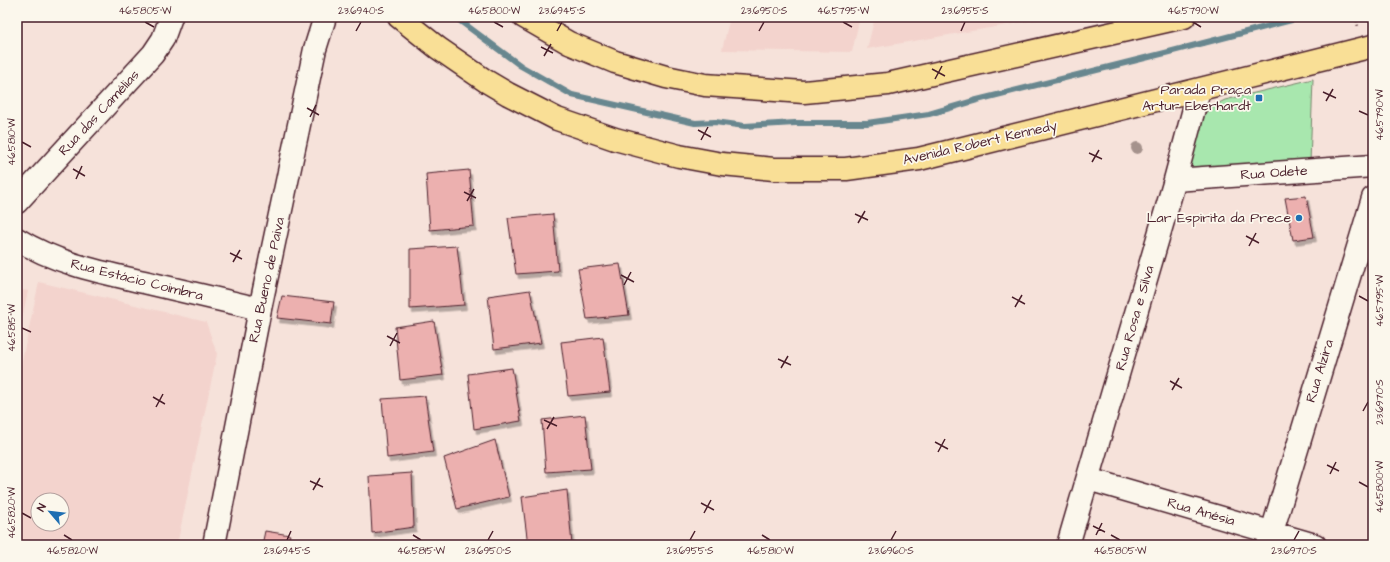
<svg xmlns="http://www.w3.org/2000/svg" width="1390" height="562" viewBox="0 0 1390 562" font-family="'Architects Daughter',sans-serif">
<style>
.built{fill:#f3d3cd;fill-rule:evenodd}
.green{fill:#a8e7ae;stroke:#79836c}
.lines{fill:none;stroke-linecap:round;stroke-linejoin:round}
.stream{stroke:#68878f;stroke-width:6}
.building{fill:#ecb0af;stroke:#4a1f2b;filter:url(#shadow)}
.minor-casing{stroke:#4a1f2b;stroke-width:25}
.major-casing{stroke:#4a1f2b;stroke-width:25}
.path{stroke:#4a1f2b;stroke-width:2.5;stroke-dasharray:1 3;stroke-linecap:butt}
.minor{stroke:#fbf7ec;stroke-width:22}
.major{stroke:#f9df96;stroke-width:22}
.tree{fill:#a5928c}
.ticks{fill:none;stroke:#4a1f2b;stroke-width:1.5}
.poi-dot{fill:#1f6fb2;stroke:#fbf7ec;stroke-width:1.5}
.labels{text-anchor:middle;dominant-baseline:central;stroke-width:3.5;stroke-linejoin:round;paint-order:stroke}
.poi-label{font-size:14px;fill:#4a1f2b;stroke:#fbf7ec;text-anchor:end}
.street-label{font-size:14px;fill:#4a1f2b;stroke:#fbf7ec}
.neatline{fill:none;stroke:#4a1f2b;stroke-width:1.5}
.ticks-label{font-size:10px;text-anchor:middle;fill:#4a1f2b}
</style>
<defs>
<filter id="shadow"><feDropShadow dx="2.5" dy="4.5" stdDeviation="0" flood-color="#0004"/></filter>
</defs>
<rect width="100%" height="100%" fill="#f6e2da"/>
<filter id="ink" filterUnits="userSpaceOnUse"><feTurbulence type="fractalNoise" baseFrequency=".025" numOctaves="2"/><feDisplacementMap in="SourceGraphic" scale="8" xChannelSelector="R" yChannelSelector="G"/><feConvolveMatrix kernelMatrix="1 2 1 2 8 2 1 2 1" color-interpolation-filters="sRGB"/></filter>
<g filter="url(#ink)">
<path class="built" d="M730,17H860L852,52L722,50Z
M875,17H1054L867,49Z
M39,282L206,322L217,354L177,545H30L17,542V383ZM38,500H62V524H38Z
M17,289L28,291L17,341Z"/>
<path class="green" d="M1313,79L1310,163L1187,169L1198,122L1211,107L1225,100Z"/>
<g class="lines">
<path class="stream" d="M455,17L521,66L572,95L695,123L715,122L745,126L795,123H867L929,114L977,100L1165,53L1303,17"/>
</g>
<path class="building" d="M469,170L474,226L430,230L426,174Z
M1306,196L1314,237L1293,240L1285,198Z
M553,214L558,271L516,274L508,218Z
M457,246L464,305L410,309V249Z
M620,264L629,315L587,319L578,269Z
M530,290L541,343L494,349L488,296Z
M282,296L334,302L331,324L277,318Z
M434,321L443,375L400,380L395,327Z
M603,337L610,392L568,396L561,342Z
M512,368L521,421L474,429L468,374Z
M425,396L433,452L387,458L382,399Z
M585,415L591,469L546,472L542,420Z
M495,440L509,497L457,509L444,458Z
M412,473L414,527L372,533L369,476Z
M567,490L572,545H528L522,497Z
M265,531L290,535L287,545H262Z"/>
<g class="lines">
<defs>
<path id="minor" d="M1175,180L1373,166
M17,202L153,54L163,39L171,17
M17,239C55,263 100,272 144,282C183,291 221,300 260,309
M1088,479L1315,545
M214,545L260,309L315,49L325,17
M1068,545L1175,180L1199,90
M1268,545L1373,198"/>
<path id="major" d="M399,17L438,48L486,81L508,94L557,119L615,139L679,156L722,164L774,169H846L919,159L1373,46
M524,17L569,43L615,62L666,77L705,85L804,92L888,84L1184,17"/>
</defs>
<use href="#minor" class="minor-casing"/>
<use href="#major" class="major-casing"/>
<path class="path" d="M1356,17L1358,27"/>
<use href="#minor" class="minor"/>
<use href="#major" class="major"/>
</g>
<circle class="tree" cx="1137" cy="148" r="6"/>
</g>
<path class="ticks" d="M145,22L154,27M494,22L503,27M843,22L852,27M1193,22L1201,27M356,31L361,22M557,31L562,22M759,31L764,22M961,31L965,22M541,47L553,53M544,56L551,44M932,69L945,76M935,79L942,66M1323,92L1336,98M1326,101L1333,89M307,108L319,115M1359,111L1368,115M310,117L316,105M698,130L711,137M701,140L708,127M22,142L31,147M1089,153L1102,159M1092,162L1099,150M73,169L85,176M76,179L82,166M464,192L476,198M467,201L474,189M855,214L868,220M858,223L865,211M1246,236L1259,243M1249,246L1256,233M230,253L242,259M233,262L240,250M621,275L634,282M624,285L631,272M1359,296L1368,301M1012,297L1025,304M1015,307L1022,295M22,328L31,332M387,336L400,343M390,346L397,333M778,359L791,365M781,368L788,356M1170,381L1182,388M1172,390L1179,378M153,397L165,404M156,407L163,394M1363,411L1368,402M544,420L557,426M547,429L554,417M935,442L948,449M938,452L945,439M1327,465L1339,471M1330,474L1336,462M310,481L323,487M1359,482L1368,487M313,490L320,478M701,503L714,510M22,513L31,518M704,513L711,500M1093,526L1105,532M64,535L72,540M413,535L421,540M762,535L770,540M1096,535L1102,523M1111,535L1120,540M287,540L291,531M488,540L493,531M690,540L695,531M891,540L896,531M1294,540L1299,531"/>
<g class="poi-dot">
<rect x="1255" y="94" width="8" height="8" rx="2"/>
<circle cx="1299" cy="218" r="4"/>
</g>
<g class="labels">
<g class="poi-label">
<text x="1251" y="90">Parada Praça<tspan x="1251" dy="16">Artur Eberhardt</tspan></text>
<text x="1291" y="218">Lar Espirita da Prece</text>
</g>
<g class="street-label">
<text transform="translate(99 113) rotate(-47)">Rua das Camélias</text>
<text transform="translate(980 143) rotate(-13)">Avenida Robert Kennedy</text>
<text transform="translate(1274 173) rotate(-4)">Rua Odete</text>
<text transform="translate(137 280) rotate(14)">Rua Estácio Coimbra</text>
<text transform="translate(267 280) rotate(-78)">Rua Bueno de Paiva</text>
<text transform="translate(1135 318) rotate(-74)">Rua Rosa e Silva</text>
<text transform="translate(1320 371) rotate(-73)">Rua Alzira</text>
<text transform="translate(1201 512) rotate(16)">Rua Anésia</text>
</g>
</g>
<rect width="1390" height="562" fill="none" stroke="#fbf7ec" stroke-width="44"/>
<g transform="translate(50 512) rotate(298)"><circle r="19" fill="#fbf7ec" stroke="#b4a19f"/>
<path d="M0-3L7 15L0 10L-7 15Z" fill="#1f6fb2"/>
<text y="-6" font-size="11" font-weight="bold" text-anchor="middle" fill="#4a1f2b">N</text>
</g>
<rect x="22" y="22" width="1346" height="518" class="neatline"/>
<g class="ticks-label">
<text x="145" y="14">46.5805°W</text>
<text x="361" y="14">23.6940°S</text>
<text x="494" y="14">46.5800°W</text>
<text x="562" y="14">23.6945°S</text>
<text x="764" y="14">23.6950°S</text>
<text x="843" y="14">46.5795°W</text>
<text x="965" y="14">23.6955°S</text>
<text x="1193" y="14">46.5790°W</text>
<text transform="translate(1379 115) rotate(-90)" y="4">46.5790°W</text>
<text transform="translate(11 142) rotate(-90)" y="4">46.5810°W</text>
<text transform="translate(1379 301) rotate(-90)" y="4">46.5795°W</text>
<text transform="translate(11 328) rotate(-90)" y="4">46.5815°W</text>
<text transform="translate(1379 402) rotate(-90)" y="4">23.6970°S</text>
<text transform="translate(1379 487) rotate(-90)" y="4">46.5800°W</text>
<text transform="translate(11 513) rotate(-90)" y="4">46.5820°W</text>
<text x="72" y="554">46.5820°W</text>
<text x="287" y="554">23.6945°S</text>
<text x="421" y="554">46.5815°W</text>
<text x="488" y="554">23.6950°S</text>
<text x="690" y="554">23.6955°S</text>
<text x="770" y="554">46.5810°W</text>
<text x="891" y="554">23.6960°S</text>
<text x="1120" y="554">46.5805°W</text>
<text x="1294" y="554">23.6970°S</text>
</g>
</svg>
